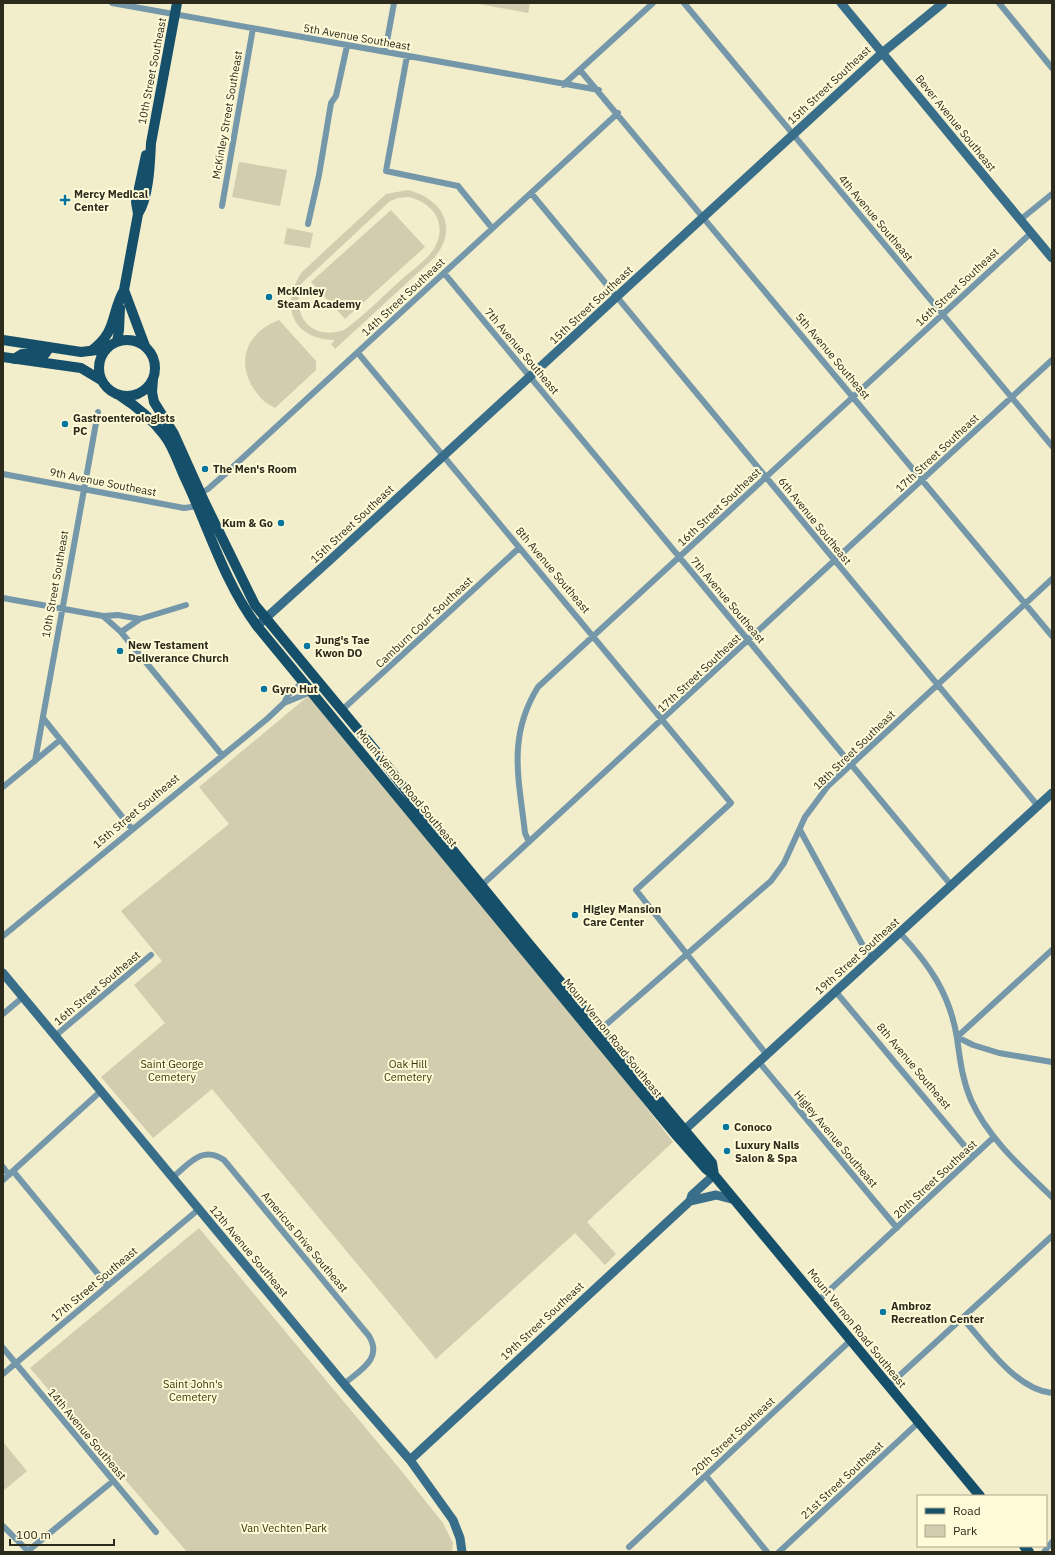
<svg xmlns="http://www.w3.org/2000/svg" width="1055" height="1555" viewBox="0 0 1055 1555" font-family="'IBM Plex Sans',sans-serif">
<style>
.green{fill:#d1cdae;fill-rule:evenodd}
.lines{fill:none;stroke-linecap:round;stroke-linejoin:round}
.street{stroke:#7497aa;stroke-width:6}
.secondary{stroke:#386e89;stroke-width:9}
.primary{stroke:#164f6a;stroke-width:10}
.poi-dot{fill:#03759f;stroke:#fffad7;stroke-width:1.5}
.labels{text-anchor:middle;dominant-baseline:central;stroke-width:4;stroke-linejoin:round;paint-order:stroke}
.street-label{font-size:11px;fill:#2c2a1d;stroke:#fffad7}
.poi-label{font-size:11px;font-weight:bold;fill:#2c2a1d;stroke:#fffad7;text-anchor:start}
.park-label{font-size:11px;fill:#3b3508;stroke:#fffad7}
</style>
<rect width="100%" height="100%" fill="#f2edca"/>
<path class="green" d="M474,3H530L528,13Z
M239,162L287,170L280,206L232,197Z
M408,190C442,199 459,227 435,257L335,349L331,344L335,340C293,340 279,306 302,272L386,194ZM409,197C432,203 447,221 436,245C429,259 413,269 402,279C383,296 365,315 344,330C311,341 291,316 301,284L390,201L398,198Z
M391,210L425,247L345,319L311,282Z
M287,228L313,233L310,248L284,244Z
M279,320L316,361V370L275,408C270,405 264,402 260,397C234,367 243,334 279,320Z
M307,697L311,698L616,1068L673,1142L587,1222L616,1254L605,1265L575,1233L436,1359L212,1089L153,1138L101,1077L165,1023L134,985L162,961L121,911L229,824L199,787Z
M199,1228L399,1468L443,1523L453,1543L452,1552H187L30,1368Z
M3,1442L27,1471L3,1491Z"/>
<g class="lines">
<path class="street" d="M112,3L599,90
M684,3L1052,446
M999,3L1052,68
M385,52L394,3
M407,56L386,171L458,186L492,228
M580,70L1052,636
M563,85L653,3
M531,193L1038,806
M222,206L253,28
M1020,220L1052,194
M308,224L319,175L331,103L336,96L347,46
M444,273L951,885
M358,353L731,803L636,890L767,1055
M3,474L184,508L199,506
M201,493L208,489L224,475L618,113
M3,598L103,616L121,632L222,755
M103,616L118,615L140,619
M121,632L140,619L186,605
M284,703L288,695L303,682
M342,710L519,548
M43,718L132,829
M35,761L98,412
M3,787L60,740
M800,830L862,944L873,957
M529,842L525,833C519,779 507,737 538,687L1031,233
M482,885L1052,360
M900,933C929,964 950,994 957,1038C960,1059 962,1079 971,1100C988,1138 1022,1168 1052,1197
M3,936L267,719L284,703L311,692
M1052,950L957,1037L973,1045L999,1053L1052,1062
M836,992L973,1156
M3,1014L23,997
M601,1029L771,881L784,863L805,817L828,786L1052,579
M55,1036L151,955
M759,1062L897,1228
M3,1167L9,1175
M13,1171L107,1285
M173,1177C189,1164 202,1145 224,1160L369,1336C383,1359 360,1370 344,1384
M3,1180L101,1091
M819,1300L994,1137
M963,1319C986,1344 1015,1389 1052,1393
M3,1348L156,1532
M3,1374L199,1209
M888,1386L1052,1236
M706,1476L767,1552
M3,1526L29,1552
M629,1547L851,1340
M28,1551L113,1481
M779,1552L919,1422
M1044,1552L1052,1542"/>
<path class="secondary" d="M841,3L1052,258
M257,626L329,561L882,53L943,3
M3,973L344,1384L410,1460L453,1520L460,1538L462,1552
M680,1134L1052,793
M690,1201L692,1195L714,1175
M410,1460L690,1201L716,1195L735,1200"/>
<path class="primary" d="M138,214L136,202L146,155
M124,290L145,346
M3,340L81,352L97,350
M99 368a28 28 0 1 1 56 0a28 28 0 1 1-56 0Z
M117,342L119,330L120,308
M91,351C118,331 110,315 124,290L138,214C149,197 150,163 151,143L177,3
M3,357L81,368L101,380
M14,359L22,354H45L49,348
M153,379L152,392L154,402L174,434L205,503L255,605L379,755L429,821L529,944L712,1163L714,1175
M119,395C136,406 152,419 164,435C173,446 178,463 184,476C208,526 224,582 257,626L677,1136L706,1169L714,1175L980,1496
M1024,1546L1029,1552"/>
</g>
<g class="poi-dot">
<path d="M63 194h4v4h4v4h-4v4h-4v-4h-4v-4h4z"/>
<circle cx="269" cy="297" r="4"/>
<circle cx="65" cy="424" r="4"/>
<circle cx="205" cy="469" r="4"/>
<circle cx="281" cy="523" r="4"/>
<circle cx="307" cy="646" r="4"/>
<circle cx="120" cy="651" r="4"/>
<circle cx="264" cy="689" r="4"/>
<circle cx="575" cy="915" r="4"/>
<circle cx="726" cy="1127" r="4"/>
<circle cx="727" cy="1151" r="4"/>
<circle cx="883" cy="1312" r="4"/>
</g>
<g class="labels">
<g class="street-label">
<text transform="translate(357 37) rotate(10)">5th Avenue Southeast</text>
<text transform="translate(152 71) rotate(-79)">10th Street Southeast</text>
<text transform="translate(829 85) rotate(-43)">15th Street Southeast</text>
<text transform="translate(227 115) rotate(-80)">McKinley Street Southeast</text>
<text transform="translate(956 123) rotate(51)">Bever Avenue Southeast</text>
<text transform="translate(876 218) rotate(50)">4th Avenue Southeast</text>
<text transform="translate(957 287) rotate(-43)">16th Street Southeast</text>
<text transform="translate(403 297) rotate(-43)">14th Street Southeast</text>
<text transform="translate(591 305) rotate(-43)">15th Street Southeast</text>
<text transform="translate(522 351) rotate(50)">7th Avenue Southeast</text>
<text transform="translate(833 356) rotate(50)">5th Avenue Southeast</text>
<text transform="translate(937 453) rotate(-43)">17th Street Southeast</text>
<text transform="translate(103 482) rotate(11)">9th Avenue Southeast</text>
<text transform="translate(719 507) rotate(-43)">16th Street Southeast</text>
<text transform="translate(815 521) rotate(51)">6th Avenue Southeast</text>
<text transform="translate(352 524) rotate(-43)">15th Street Southeast</text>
<text transform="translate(553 570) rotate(50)">8th Avenue Southeast</text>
<text transform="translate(55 584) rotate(-80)">10th Street Southeast</text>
<text transform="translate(728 600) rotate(50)">7th Avenue Southeast</text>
<text transform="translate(424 622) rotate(-43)">Camburn Court Southeast</text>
<text transform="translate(699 673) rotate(-43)">17th Street Southeast</text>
<text transform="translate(854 750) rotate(-44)">18th Street Southeast</text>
<text transform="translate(407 788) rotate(50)">Mount Vernon Road Southeast</text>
<text transform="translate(136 811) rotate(-40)">15th Street Southeast</text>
<text transform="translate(857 956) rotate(-42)">19th Street Southeast</text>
<text transform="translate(97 988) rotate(-40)">16th Street Southeast</text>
<text transform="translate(613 1038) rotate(51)">Mount Vernon Road Southeast</text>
<text transform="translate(914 1066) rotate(50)">8th Avenue Southeast</text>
<text transform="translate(836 1139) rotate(50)">Higley Avenue Southeast</text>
<text transform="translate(935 1179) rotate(-43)">20th Street Southeast</text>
<text transform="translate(305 1242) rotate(50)">Americus Drive Southeast</text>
<text transform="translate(249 1251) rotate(50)">12th Avenue Southeast</text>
<text transform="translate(94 1284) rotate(-40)">17th Street Southeast</text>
<text transform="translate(542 1321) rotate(-43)">19th Street Southeast</text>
<text transform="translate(857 1328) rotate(51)">Mount Vernon Road Southeast</text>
<text transform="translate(87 1434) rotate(50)">14th Avenue Southeast</text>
<text transform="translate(733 1436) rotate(-43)">20th Street Southeast</text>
<text transform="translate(842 1480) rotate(-43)">21st Street Southeast</text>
</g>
<g class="poi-label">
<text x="74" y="194">Mercy Medical<tspan x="74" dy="13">Center</tspan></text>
<text x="277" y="291">McKinley<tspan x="277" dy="13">Steam Academy</tspan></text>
<text x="73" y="418">Gastroenterologists<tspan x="73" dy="13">PC</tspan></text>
<text x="213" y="469">The Men's Room</text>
<text x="273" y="523" text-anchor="end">Kum &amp; Go</text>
<text x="315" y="640">Jung's Tae<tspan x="315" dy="13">Kwon DO</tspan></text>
<text x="128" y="645">New Testament<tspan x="128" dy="13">Deliverance Church</tspan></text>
<text x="272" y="689">Gyro Hut</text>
<text x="583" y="909">Higley Mansion<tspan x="583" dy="13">Care Center</tspan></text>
<text x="734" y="1127">Conoco</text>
<text x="735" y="1145">Luxury Nails<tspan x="735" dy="13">Salon &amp; Spa</tspan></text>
<text x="891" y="1306">Ambroz<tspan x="891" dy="13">Recreation Center</tspan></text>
</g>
<g class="park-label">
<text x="172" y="1064">Saint George<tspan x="172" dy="13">Cemetery</tspan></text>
<text x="408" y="1064">Oak Hill<tspan x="408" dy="13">Cemetery</tspan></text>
<text x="193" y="1384">Saint John's<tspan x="193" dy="13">Cemetery</tspan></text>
<text x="284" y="1528">Van Vechten Park</text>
</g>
</g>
<rect width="1055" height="1555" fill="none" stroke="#2c2a1d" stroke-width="8"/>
<rect x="917" y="1495" width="130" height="52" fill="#fffad7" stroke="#aba78d"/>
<rect x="925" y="1508" width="20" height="6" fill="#164f6a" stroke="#aba78d"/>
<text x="953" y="1515" font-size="12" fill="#2c2a1d">Road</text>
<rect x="925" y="1525" width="20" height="12" fill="#d1cdae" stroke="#aba78d"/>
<text x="953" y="1535" font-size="12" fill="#2c2a1d">Park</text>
<path d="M10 1539v6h104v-6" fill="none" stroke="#2c2a1d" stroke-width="2"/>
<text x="16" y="1539" font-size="12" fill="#2c2a1d" stroke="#fffad7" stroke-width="3" paint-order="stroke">100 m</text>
</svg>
